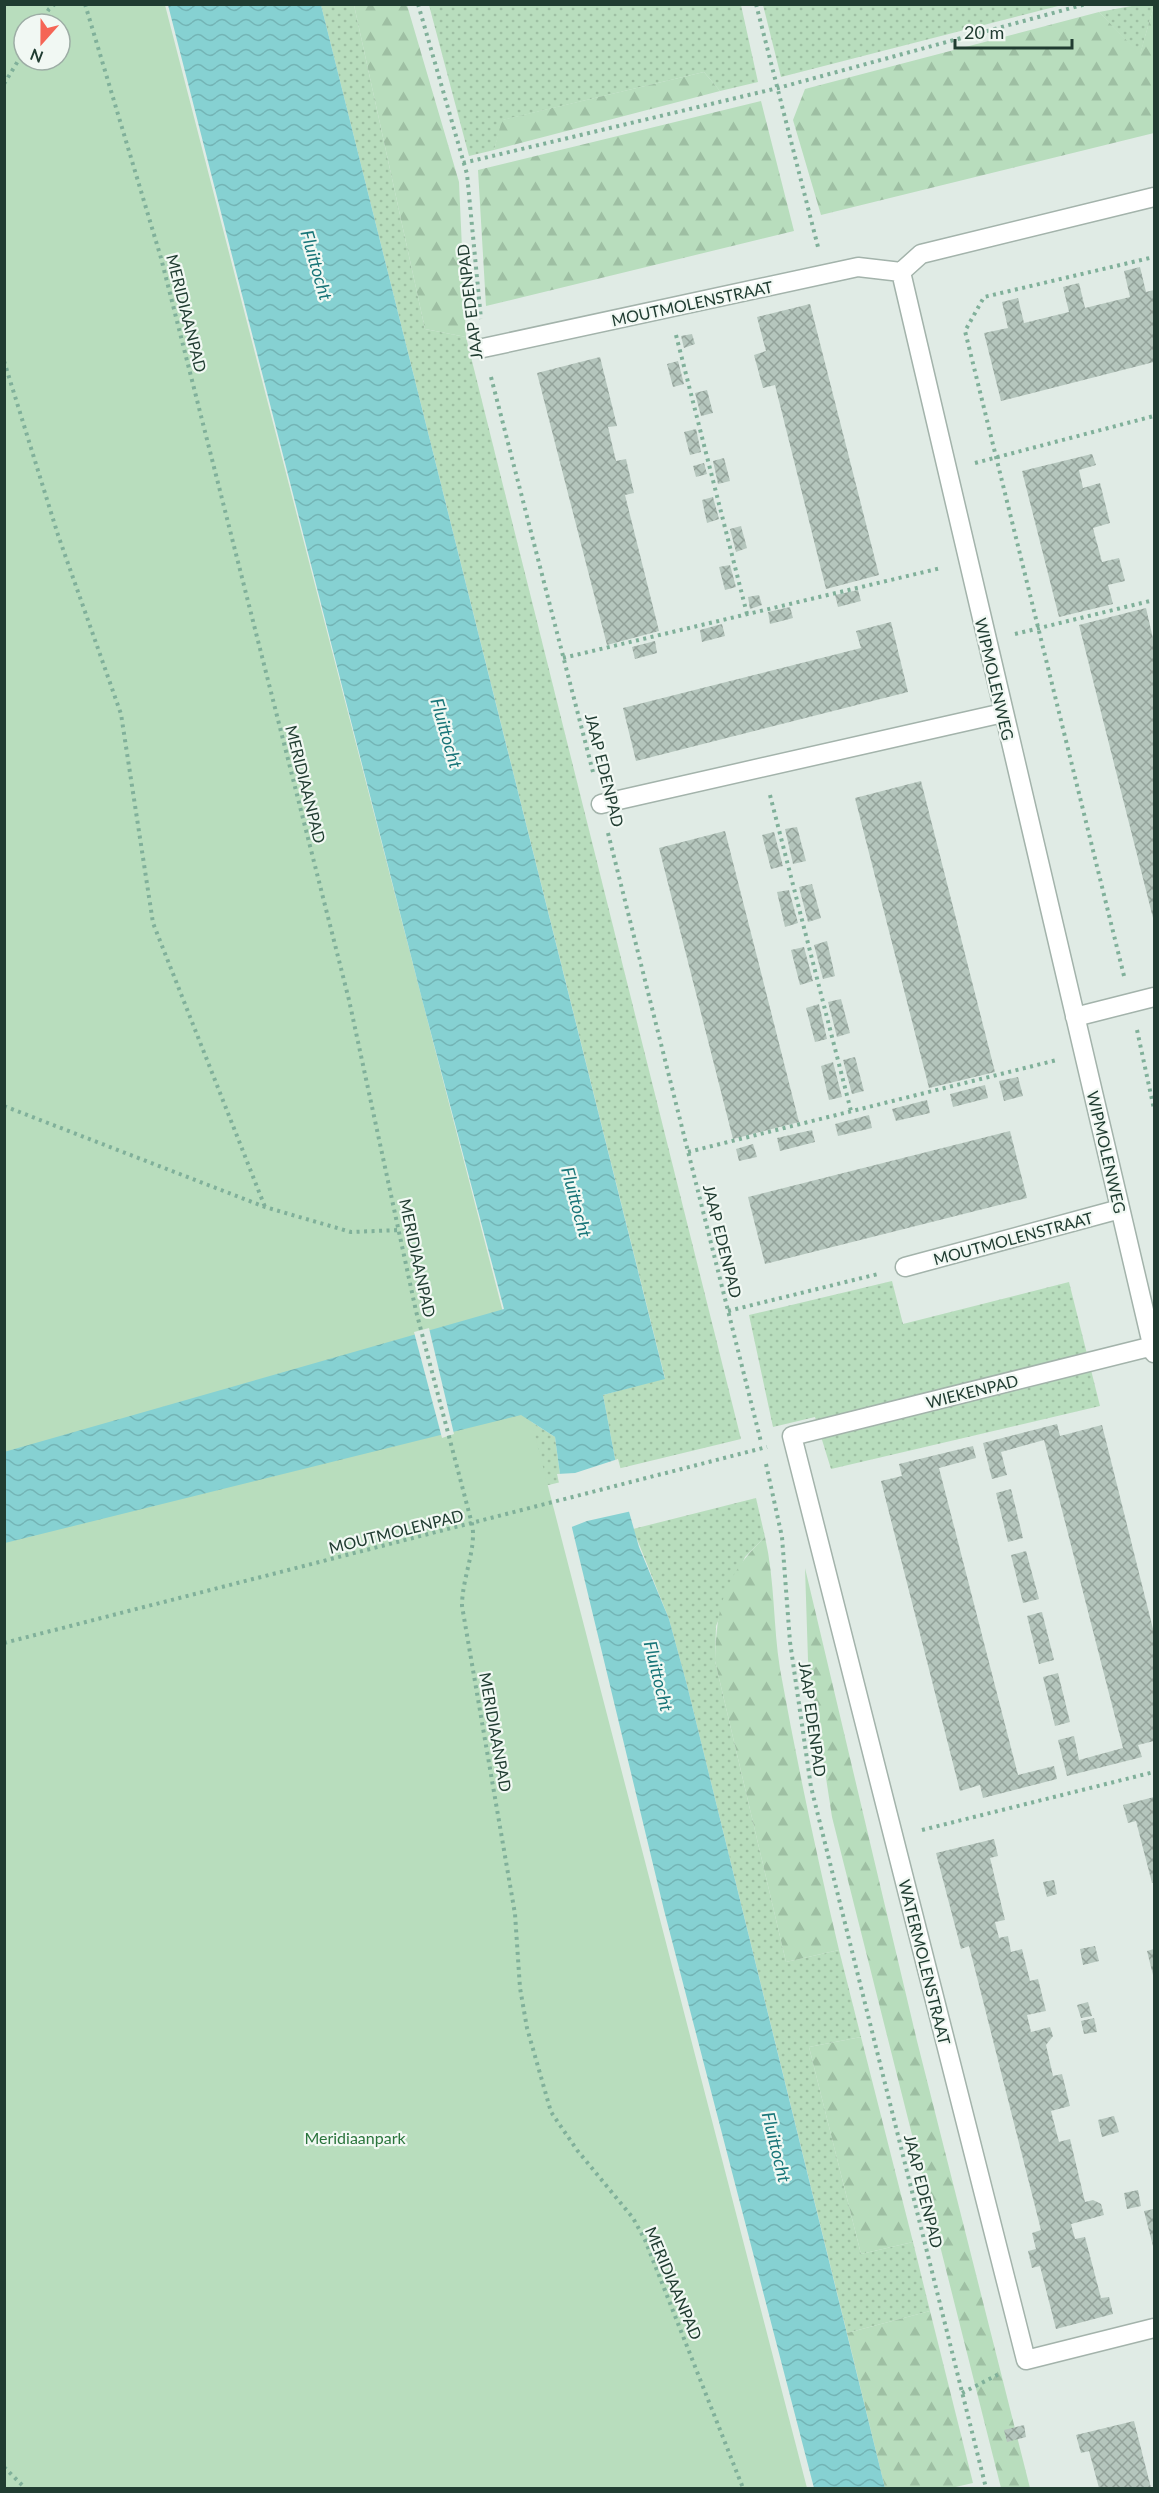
<svg xmlns="http://www.w3.org/2000/svg" width="1159" height="2493" viewBox="0 0 1159 2493" font-family="Lato,sans-serif">
<style>
.grass{fill:url(#grass-dots)}
.forest{fill:url(#forest-firs)}
.park{fill:#b8ddbd;fill-rule:evenodd}
.water{fill:url(#water-waves)}
.pier{fill:#e0ebe5}
.building{fill:url(#building-cross-hatch)}
.lines{fill:none;stroke-linecap:round;stroke-linejoin:round}
.minor-casing{stroke:#a3b3ab;stroke-width:21}
.path{stroke:#80b09a;stroke-width:4;stroke-dasharray:3 4.5;stroke-linecap:butt}
.minor{stroke:#fff;stroke-width:18}
.labels{text-anchor:middle;dominant-baseline:central;stroke-width:4.5;stroke-linejoin:round;paint-order:stroke}
.street-label{font-size:16px;fill:#203c31;stroke:#f1f8f3}
.park-label{font-size:16px;fill:#2a743c;stroke:#f1f8f3}
.water-label{font-size:18px;font-style:italic;fill:#197679;stroke:#f1f8f3}
</style>
<defs>
<pattern id="grass-dots" width="8" height="8" patternUnits="userSpaceOnUse" patternTransform="scale(1.5)"><rect width="8" height="8" fill="#b8ddbd"/><path d="M2 2h.1M6 6h.1" fill="none" stroke="#9ebfa3" stroke-width="1.8" stroke-linecap="round"/></pattern>
<pattern id="forest-firs" width="22" height="20" patternUnits="userSpaceOnUse" patternTransform="scale(1.5)"><rect width="22" height="20" fill="#b8ddbd"/><path d="M5 1l3.5 6h-7zM16 11l3.5 6h-7z" fill="#9ebfa3"/></pattern>
<pattern id="water-waves" width="16" height="10" patternUnits="userSpaceOnUse" patternTransform="scale(1.5)"><rect width="16" height="10" fill="#86d1d2"/><path d="M0 5q4-4 8 0t8 0" fill="none" stroke="#73b4b5"/></pattern>
<pattern id="building-cross-hatch" width="8" height="8" patternUnits="userSpaceOnUse" patternTransform="scale(1.5)"><rect width="8" height="8" fill="#b5c6bd"/><path d="M0 0l8 8M0 8l8-8" fill="none" stroke="#93a29a"/></pattern>
</defs>
<rect width="100%" height="100%" fill="#e0ebe5"/>
<path class="grass" d="M321,5H354L425,329L466,337L741,1439L617,1469L603,1395L665,1378Z
M429,5H741L758,82L720,91L704,72L503,120L494,150L469,156Z
M763,5V4L1062,5L781,77Z
M1137,5H1154L1140,55L1099,12Z
M892,1281L903,1324L1069,1282L1100,1406L831,1469L815,1417L773,1427L749,1315Z
M521,1415L555,1437L561,1482L478,1502Z
M756,1498L765,1537L745,1557L716,1626L715,1661L786,1962L839,1950L861,2037L809,2047L861,2254L913,2242L930,2311L847,2333L687,1685L669,1619L633,1529Z"/>
<path class="forest" d="M354,5H407L459,182L466,337L425,329Z
M1154,5V133L821,215L793,120L805,89L1099,12L1140,54Z
M704,72L720,91L494,150L502,120Z
M761,101L794,231L486,306L478,170Z
M765,1537C775,1581 773,1625 780,1669C797,1763 817,1857 839,1950L786,1962L715,1661C717,1605 723,1578 765,1537Z
M805,1568L917,2041L1030,2488H1001L832,1817L808,1660Z
M861,2037L913,2242L861,2254L809,2047Z
M930,2311L973,2483L951,2488H885L847,2333Z"/>
<path class="park" d="M5,5H165L807,2488H5ZM24,24H60V60H24Z"/>
<path class="water" d="M168,5H321L665,1379L603,1395L617,1469L639,1547L669,1619L687,1685L885,2488H814L664,1910L561,1482L555,1437L521,1415L5,1543L4,1452L504,1309L423,1003Z"/>
<path class="pier" d="M429,1328L454,1434L442,1438L414,1332Z
M618,1459L632,1511L587,1521L569,1528L557,1474L575,1473Z"/>
<path class="building" d="M1140,267L1146,292L1154,290V362L1001,401L984,333L1008,328L1002,302L1018,298L1024,323L1069,312L1063,287L1079,283L1085,308L1130,297L1124,271Z
M810,304L879,575L826,589L775,385L763,388L754,355L766,351L757,317Z
M692,334L695,344L684,348L681,336Z
M600,357L617,426L608,427L616,461L626,459L634,493L625,495L659,631L607,645L537,373Z
M678,361L684,384L673,387L667,364Z
M707,390L713,413L701,416L695,393Z
M696,429L701,452L690,455L684,432Z
M1092,454L1096,465L1079,470L1083,488L1100,483L1110,523L1093,528L1102,562L1119,558L1125,581L1108,585L1113,604L1059,617L1022,471Z
M724,458L730,481L718,484L713,461Z
M704,463L707,474L696,477L693,466Z
M713,497L719,519L707,523L702,500Z
M741,526L747,548L736,552L730,529Z
M730,565L736,587L725,590L719,567Z
M858,590L861,601L838,607L835,595Z
M759,595L762,605L750,609L748,597Z
M790,607L793,618L770,624L768,612Z
M1146,608L1154,643V922L1079,625Z
M891,622L908,692L636,761L623,708L861,648L856,631Z
M722,624L725,636L702,642L700,630Z
M655,641L657,653L635,659L632,647Z
M921,781L995,1072L929,1088L855,798Z
M797,827L806,861L793,864L785,829Z
M725,831L799,1122L733,1139L659,848Z
M774,832L783,866L771,869L762,835Z
M812,884L821,918L808,922L799,887Z
M789,890L798,923L785,927L777,892Z
M827,941L835,976L823,979L814,945Z
M804,947L813,981L800,985L791,950Z
M841,999L850,1033L837,1037L828,1002Z
M819,1004L827,1039L815,1042L806,1008Z
M855,1057L864,1091L852,1094L843,1060Z
M833,1062L842,1097L829,1100L821,1066Z
M1018,1077L1023,1096L1004,1101L999,1081Z
M985,1085L988,1098L953,1107L950,1094Z
M927,1100L930,1113L896,1121L892,1109Z
M869,1115L872,1128L838,1136L835,1124Z
M812,1130L815,1142L780,1151L777,1138Z
M1010,1131L1027,1198L765,1264L748,1197Z
M753,1144L757,1157L739,1161L736,1149Z
M1057,1424L1060,1436L1102,1425L1154,1633V1741L1138,1745L1142,1757L1067,1776L1058,1740L1074,1736L1079,1760L1123,1748L1044,1440L1001,1452L1007,1475L992,1479L983,1443Z
M973,1446L976,1458L939,1468L1018,1775L1054,1766L1057,1779L983,1798L980,1785L960,1791L881,1481L902,1476L899,1464Z
M1011,1489L1023,1538L1008,1542L996,1493Z
M1026,1551L1039,1599L1023,1603L1011,1555Z
M1042,1612L1054,1660L1039,1664L1027,1616Z
M1058,1673L1070,1722L1055,1726L1043,1677Z
M1154,1797V1882L1152,1883L1136,1821L1128,1823L1123,1805Z
M994,1839L998,1856L990,1858L1005,1920L995,1922L999,1938L1008,1936L1011,1952L1022,1949L1030,1981L1038,1979L1046,2011L1027,2015L1031,2032L1050,2027L1053,2036L1046,2045L1053,2076L1062,2074L1070,2106L1051,2111L1059,2142L1070,2139L1085,2202L1093,2200L1101,2204L1104,2215L1071,2224L1075,2239L1085,2237L1101,2298L1109,2297L1113,2314L1056,2329L1040,2266L1032,2268L1028,2251L1036,2249L1032,2233L1041,2230L981,1993L969,1946L961,1949L936,1853Z
M1054,1880L1057,1894L1047,1897L1043,1882Z
M1095,1946L1099,1961L1083,1965L1080,1949Z
M1154,1949V1979L1147,1951Z
M1088,2002L1092,2016L1081,2018L1077,2005Z
M1094,2018L1097,2032L1084,2034L1081,2021Z
M1114,2116L1119,2132L1102,2137L1098,2120Z
M1138,2190L1141,2206L1127,2209L1124,2193Z
M1154,2209V2250L1144,2211Z
M1134,2421L1151,2488H1099L1089,2451L1081,2453L1076,2435Z
M1024,2425L1026,2437L1007,2442L1004,2430Z"/>
<g class="lines">
<defs>
<path id="minor" d="M1154,197L921,254L901,272L1154,1353
M483,348L858,267L901,272
M601,804L1003,713
M1075,1017L1154,997
M905,1267L1120,1209
M1153,1346L792,1436L1026,2360L1154,2328"/>
</defs>
<use href="#minor" class="minor-casing"/>
<path class="path" d="M85,4L161,258L349,1000L416,1311L472,1524C477,1548 462,1578 462,1606L515,1914L520,1988L527,2028L551,2112L577,2150L633,2218L645,2240L743,2488
M418,4L467,174L481,319
M756,4L818,247
M40,24L49,9L55,4
M4,84L24,51
M463,163L778,88L1086,4
M676,335L747,614
M4,361L58,535L121,714L153,923L265,1207
M491,377L594,776
M975,463L1154,416
M1015,634L1154,600
M563,658L941,568
M770,795L851,1111
M608,833L761,1442
M1124,976L965,331L984,297L1154,257
M1137,1030L1154,1109
M4,1106L265,1207L351,1232L400,1230
M688,1152L1057,1060
M728,1311L878,1274
M766,1464L782,1537L790,1642L811,1787L986,2488
M4,1643L767,1447
M922,1830L1154,1772
M962,2393L1001,2373
M4,2467L25,2488"/>
<use href="#minor" class="minor"/>
</g>
<g class="labels">
<g class="street-label">
<text transform="translate(469 302) rotate(-97)">JAAP EDENPAD</text>
<text transform="translate(692 303) rotate(-12)">MOUTMOLENSTRAAT</text>
<text transform="translate(187 313) rotate(76)">MERIDIAANPAD</text>
<text transform="translate(995 679) rotate(77)">WIPMOLENWEG</text>
<text transform="translate(605 770) rotate(76)">JAAP EDENPAD</text>
<text transform="translate(306 784) rotate(76)">MERIDIAANPAD</text>
<text transform="translate(1107 1152) rotate(77)">WIPMOLENWEG</text>
<text transform="translate(1013 1238) rotate(-15)">MOUTMOLENSTRAAT</text>
<text transform="translate(723 1241) rotate(76)">JAAP EDENPAD</text>
<text transform="translate(418 1258) rotate(78)">MERIDIAANPAD</text>
<text transform="translate(972 1391) rotate(-14)">WIEKENPAD</text>
<text transform="translate(396 1531) rotate(-14)">MOUTMOLENPAD</text>
<text transform="translate(813 1719) rotate(82)">JAAP EDENPAD</text>
<text transform="translate(496 1732) rotate(80)">MERIDIAANPAD</text>
<text transform="translate(925 1962) rotate(76)">WATERMOLENSTRAAT</text>
<text transform="translate(924 2191) rotate(76)">JAAP EDENPAD</text>
<text transform="translate(674 2283) rotate(67)">MERIDIAANPAD</text>
</g>
<g class="park-label">
<text x="355" y="2137">Meridiaanpark</text>
</g>
<g class="water-label">
<text transform="translate(317 265) rotate(74)">Fluittocht</text>
<text transform="translate(447 733) rotate(74)">Fluittocht</text>
<text transform="translate(577 1202) rotate(75)">Fluittocht</text>
<text transform="translate(659 1676) rotate(76)">Fluittocht</text>
<text transform="translate(777 2147) rotate(76)">Fluittocht</text>
</g>
</g>
<rect width="1159" height="2493" fill="none" stroke="#203c31" stroke-width="12"/>
<g transform="translate(42 42) rotate(201)"><circle r="28" fill="#f1f8f3" stroke="#9dada5" stroke-width="1.5"/>
<path d="M0-4.5L10 22L0 15L-10 22Z" fill="#f56555"/>
<text y="-9" font-size="16" font-weight="bold" text-anchor="middle" fill="#203c31">N</text>
</g>
<path d="M955 39v9h117v-9" fill="none" stroke="#203c31" stroke-width="3"/>
<text x="964" y="39" font-size="18" fill="#203c31" stroke="#f1f8f3" stroke-width="4.5" paint-order="stroke">20 m</text>
</svg>
